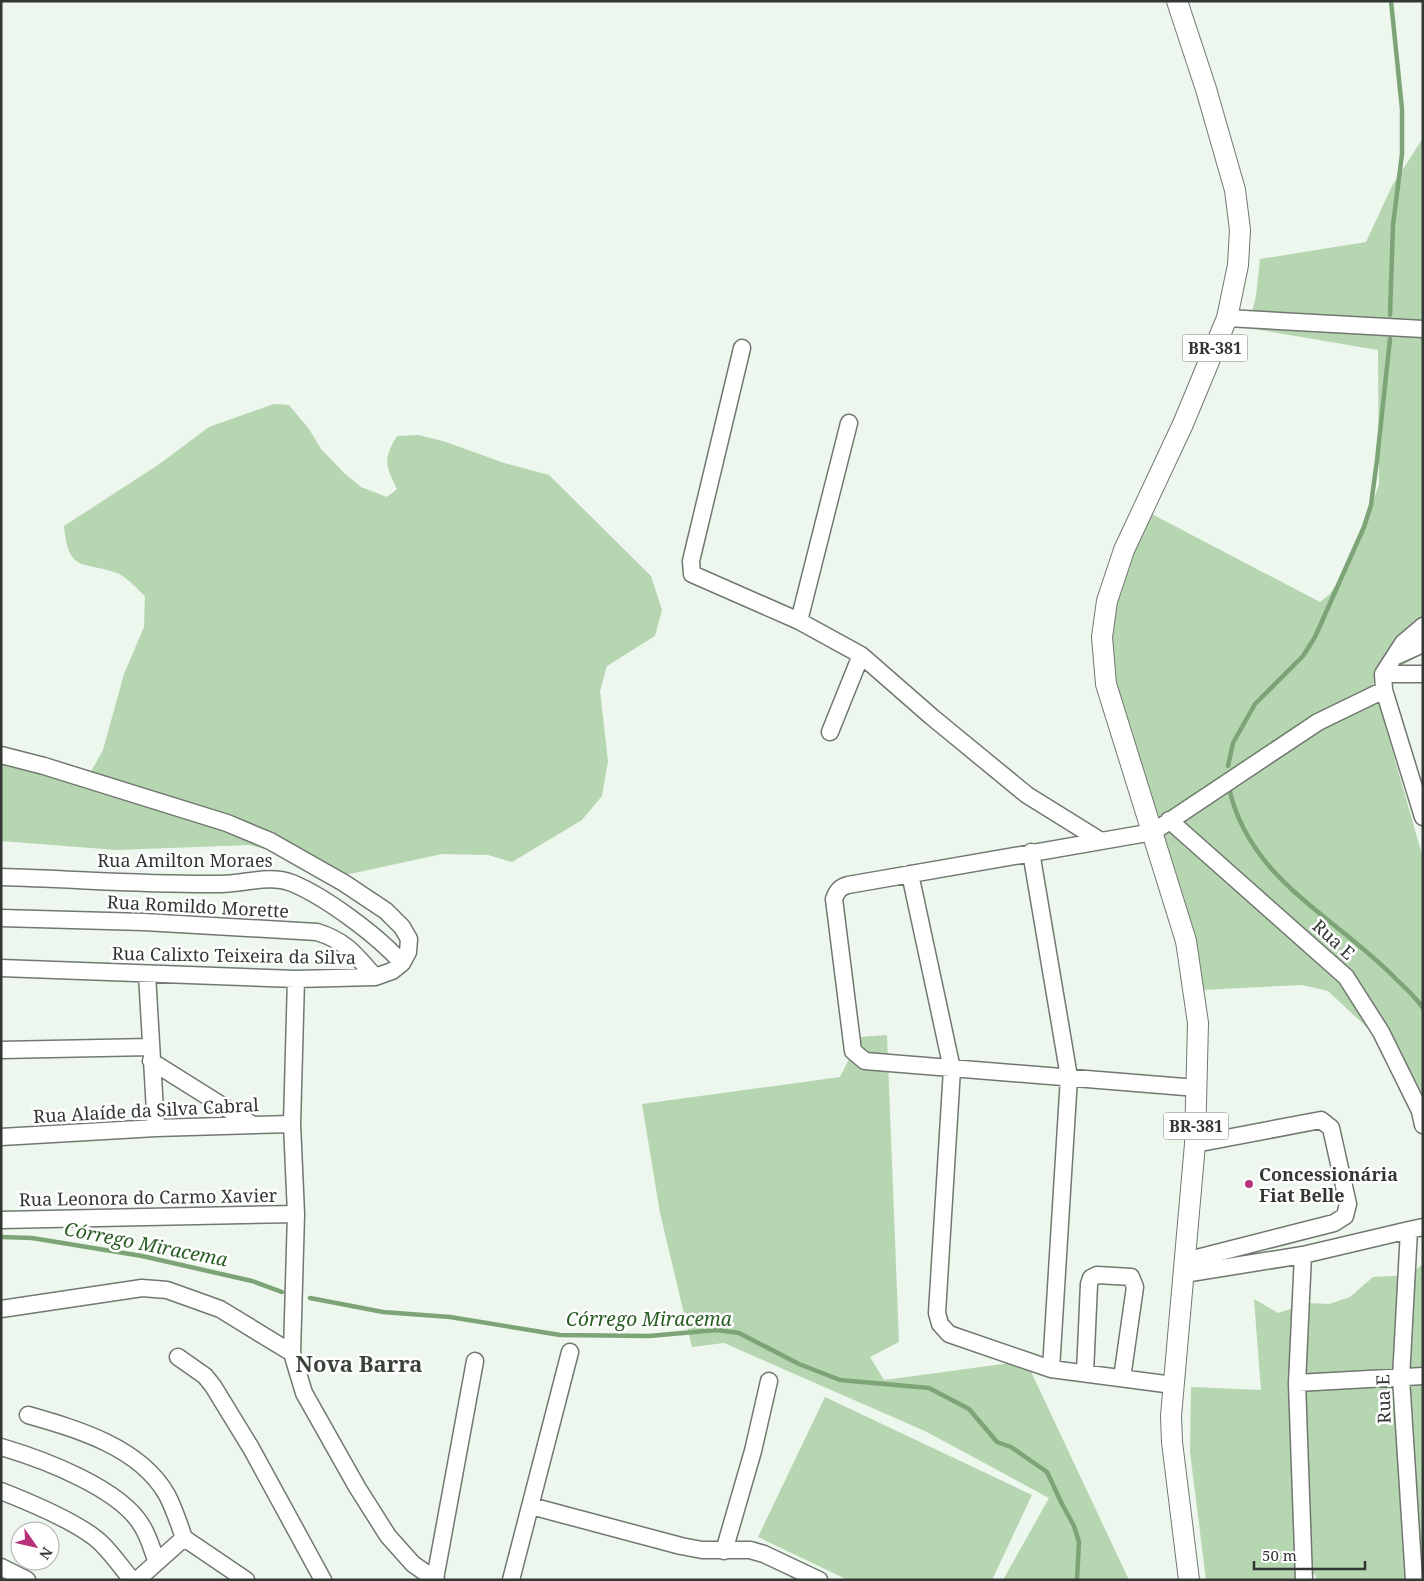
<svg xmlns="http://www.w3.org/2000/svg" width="1424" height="1581" viewBox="0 0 1424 1581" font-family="'Noto Serif',serif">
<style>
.green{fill:#b6d5b1}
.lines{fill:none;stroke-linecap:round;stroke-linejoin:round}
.stream{stroke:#7da477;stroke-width:4.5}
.minor-casing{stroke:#70786f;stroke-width:19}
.major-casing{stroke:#70786f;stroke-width:22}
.minor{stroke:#fff;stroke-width:16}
.major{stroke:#fff;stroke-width:20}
.poi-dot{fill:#b53279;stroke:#fff;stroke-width:2}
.labels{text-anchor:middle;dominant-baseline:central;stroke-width:5;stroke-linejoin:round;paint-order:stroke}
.shield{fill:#fff;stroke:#707370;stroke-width:1}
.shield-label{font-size:16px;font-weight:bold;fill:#333733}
.street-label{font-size:18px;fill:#333733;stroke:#fff}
.poi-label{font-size:18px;font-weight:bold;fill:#333733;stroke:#fff;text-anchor:start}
.water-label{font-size:19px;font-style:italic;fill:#285d22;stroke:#fff}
.district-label{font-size:22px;font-weight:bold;fill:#3b423a;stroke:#fff}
</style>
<rect width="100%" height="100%" fill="#eef7ed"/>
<path class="green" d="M1423,138V653L1373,683L1423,858V1117L1375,1035L1328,991L1302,985L1202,990L1191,924L1166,840L1123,723L1106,667L1107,622L1148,512L1320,602L1329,595L1348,567L1362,536L1379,484L1378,350L1248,328L1256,296L1260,259L1366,242L1392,186Z
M274,404L289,405L309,429L321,449L344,473L361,487L387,497L397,489C385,465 383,459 397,436L418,435L443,441L504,463L549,475L651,576L662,610L655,636L607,666L600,691L608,761L602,796L582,820L512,862L488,855L442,854L336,877L309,860L249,845L116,850L1,841V758L88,777L103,750L124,674L144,627L145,596C137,589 127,577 117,573C83,561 68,573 64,526L158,465L209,427Z
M887,1035L899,1342L870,1357L884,1380L1026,1361L1129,1580H1003L1049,1498L927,1432L724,1343L692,1347L660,1213L642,1104L840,1077L860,1037Z
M1423,1264V1580H1317L1315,1574L1286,1580H1206L1190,1452L1191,1387L1261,1390L1254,1299L1278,1313L1309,1303L1329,1304L1350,1297L1373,1277L1409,1275Z
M825,1397L1032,1495L992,1580H848L758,1537Z"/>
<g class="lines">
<path class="stream" d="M1390,315L1393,225L1402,154V109L1391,1
M1228,766L1233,743L1255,704L1303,656L1315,637L1364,527L1371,505L1377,460L1390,339
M1229,788C1249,879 1334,916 1394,977C1404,987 1415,996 1423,1008
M1,1237L32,1238L142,1256L252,1281L282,1292
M310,1298L383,1312L450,1317L560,1335L649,1336L717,1330L739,1333L799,1364L840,1380L929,1388L969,1409L997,1442L1011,1447L1047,1472L1061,1502L1074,1526L1079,1542L1077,1580"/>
<defs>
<path id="minor" d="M1227,318L1423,329
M742,348L691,561L692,574L799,621L861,655L932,717L1027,795L1101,841
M799,621L849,423
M1394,657L1423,644
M1383,674H1423
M1384,690L1383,674L1403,643L1423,626
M830,732L861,655
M1,755L44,766L227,823L270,841L344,883L386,911L402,927L409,939L408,952L402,963L392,971L375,977L296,979L1,968
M1169,820L1346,977L1381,1032L1420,1111L1423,1125
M1031,852L1069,1077L1051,1369L1173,1385
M910,874L952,1069L937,1313L940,1324L949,1334L1051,1369
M1,877C74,879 148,885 221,884C244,884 269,874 292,883C326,897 378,936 402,963
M1,918L144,922L317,932C346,941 356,955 375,977
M147,974L156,1128
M1,1050L150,1047
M151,1061L253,1125
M1197,1088L865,1061L853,1051L834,899C837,891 840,887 848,885L1153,832L1318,722L1384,690L1423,817
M1,1137L156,1128L292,1124
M1,1220L296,1214
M1303,1255L1409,1230
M1185,1261L1334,1223L1345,1216L1348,1204L1331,1128L1321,1120L1195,1144
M1184,1274L1303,1255L1297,1383
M1,1309L142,1288L167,1290L220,1309L292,1353L304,1393L357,1487L388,1536L413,1564L436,1580
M292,1353L296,1214L292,1124L296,979
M178,1357L205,1376L213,1386L251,1448L323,1580
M1085,1373L1089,1284L1091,1278L1097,1275L1131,1277L1135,1287L1122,1378
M28,1415C77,1429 140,1447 167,1495C174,1508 179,1524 184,1538
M1,1447C42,1459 120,1488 142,1526C149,1537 152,1550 157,1562
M1,1491C29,1502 81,1523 102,1544C113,1555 122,1568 132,1580
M531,1506L681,1546L702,1550H750L764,1554L819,1580
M724,1551L753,1451L769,1381
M1,1567L27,1580
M435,1579L475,1361
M137,1580L184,1538L246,1580
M511,1580L570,1352
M1304,1580L1297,1383L1423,1376
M1414,1580L1401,1378L1409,1230L1423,1227"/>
<path id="major" d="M1177,1L1206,89L1235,190L1240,230L1238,265L1227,318L1183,424L1124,550L1107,601L1102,637L1106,684L1186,941L1198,1023L1195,1144L1171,1416L1172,1442L1189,1580"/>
</defs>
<use href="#minor" class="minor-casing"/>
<use href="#major" class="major-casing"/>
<use href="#minor" class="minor"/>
<use href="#major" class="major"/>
</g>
<circle class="poi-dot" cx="1249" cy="1184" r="5"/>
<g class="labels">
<g class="shield">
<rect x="1182.5" y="334.5" width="65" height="27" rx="4"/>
<rect x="1163.5" y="1112.5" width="65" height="27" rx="4"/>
</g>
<g class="shield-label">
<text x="1215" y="348">BR-381</text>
<text x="1196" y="1126">BR-381</text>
</g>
<g class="street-label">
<text x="185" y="860">Rua Amilton Moraes</text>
<text transform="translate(198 906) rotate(3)">Rua Romildo Morette</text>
<text transform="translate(1334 939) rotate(42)">Rua E</text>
<text transform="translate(234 955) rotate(1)">Rua Calixto Teixeira da Silva</text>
<text transform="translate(146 1110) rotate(-3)">Rua Alaíde da Silva Cabral</text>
<text transform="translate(148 1197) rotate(-1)">Rua Leonora do Carmo Xavier</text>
<text transform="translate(1383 1399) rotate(-92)">Rua E</text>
</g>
<g class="poi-label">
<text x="1259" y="1174">Concessionária<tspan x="1259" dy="21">Fiat Belle</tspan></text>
</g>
<g class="water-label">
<text transform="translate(146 1244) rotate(11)">Córrego Miracema</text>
<text x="649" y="1319">Córrego Miracema</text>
</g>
<g class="district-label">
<text x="359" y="1363">Nova Barra</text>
</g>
</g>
<rect width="1424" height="1581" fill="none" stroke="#333733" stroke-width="5"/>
<g transform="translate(35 1546) rotate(124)"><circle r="24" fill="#ffffff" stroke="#adafad"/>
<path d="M0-4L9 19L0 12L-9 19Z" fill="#b53279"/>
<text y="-8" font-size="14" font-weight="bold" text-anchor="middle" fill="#333733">N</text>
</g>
<path d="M1254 1561v8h111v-8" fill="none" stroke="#333733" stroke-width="2.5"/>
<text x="1262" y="1561" font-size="15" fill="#333733" stroke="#ffffff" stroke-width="4" paint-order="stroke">50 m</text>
</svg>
